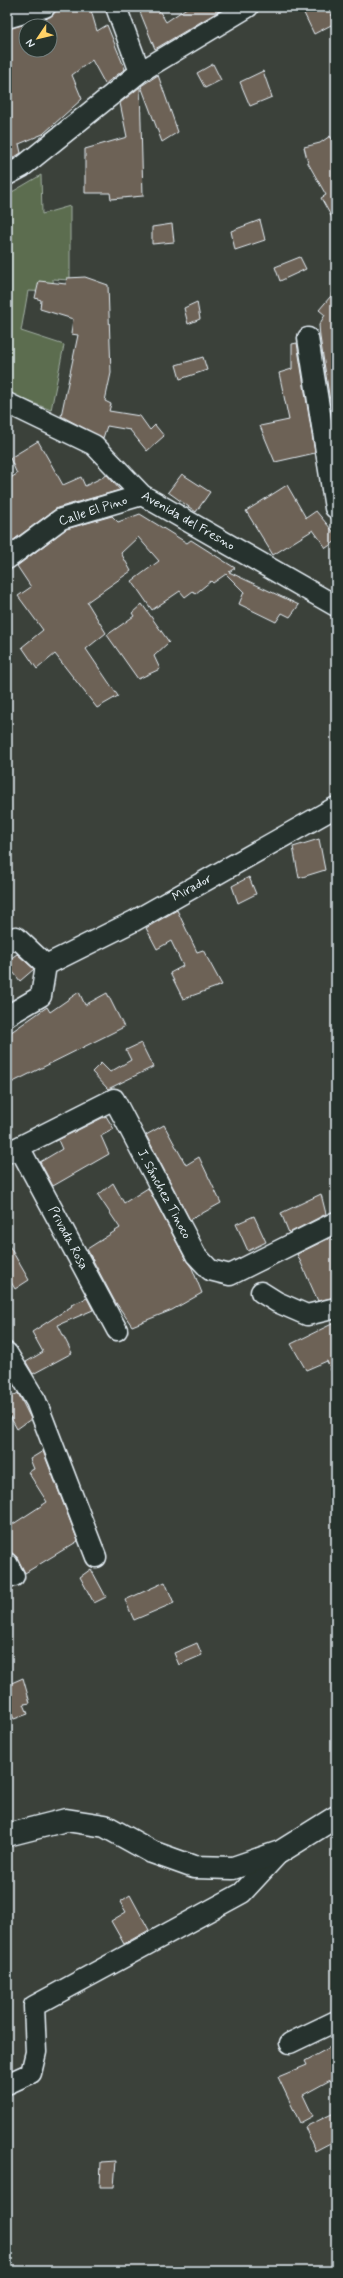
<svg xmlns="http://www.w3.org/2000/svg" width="343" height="2278" viewBox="0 0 343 2278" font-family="Mynerve,sans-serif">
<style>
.green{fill:#5c6d4f;stroke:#a2afa4}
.building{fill:#6d6257;stroke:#e8f1f8;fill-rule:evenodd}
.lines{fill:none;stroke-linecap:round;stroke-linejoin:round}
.street-casing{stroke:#e8f1f8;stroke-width:23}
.secondary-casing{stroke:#e8f1f8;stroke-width:25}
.street{stroke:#26332d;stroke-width:20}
.secondary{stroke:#26332d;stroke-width:22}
.labels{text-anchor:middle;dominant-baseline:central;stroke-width:3.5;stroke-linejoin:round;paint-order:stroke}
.street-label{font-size:13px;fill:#e8f1f8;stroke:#26332d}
</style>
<rect width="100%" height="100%" fill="#3b413a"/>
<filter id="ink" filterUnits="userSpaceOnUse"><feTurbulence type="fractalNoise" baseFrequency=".025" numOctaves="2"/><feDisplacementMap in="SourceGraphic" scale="8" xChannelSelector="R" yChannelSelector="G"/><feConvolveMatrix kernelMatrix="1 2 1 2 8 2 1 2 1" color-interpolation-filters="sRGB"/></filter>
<g filter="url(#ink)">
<path class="green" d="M41,175L42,214L70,206V280L53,279L54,292L28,291L21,331L64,345L51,410L7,393V195Z"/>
<path class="building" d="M69,7H90L97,31L107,25L125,69L105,84L92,60L72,75L82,99L43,134L19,144L21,153L7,162V29L48,18L55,12ZM26,26H50V50H26Z
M138,7H157L166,22L188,7H226L155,49Z
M301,7H328L335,23L314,34Z
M213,64L221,80L205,88L197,73Z
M263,71L272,97L250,106L240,82Z
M158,75L178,132L162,142L141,86Z
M140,87L143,196L111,199L110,193H85V149L127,137L120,103Z
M330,136L336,145V225L321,198L326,195L308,163L304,147L320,143Z
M260,220L265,240L235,250L231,231Z
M172,224L174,242L152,244V227Z
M300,257L306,269L280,281L275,267Z
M85,277L108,285L111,373L105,401L111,404L109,411L140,416L150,430L155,425L164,436L147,451L130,430L107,426L103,438L61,416L78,335L71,334L73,319L40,309L41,300L35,298L39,281L66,284L67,278Z
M336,290V433H335L320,337L319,325L325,315L319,310Z
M197,302L200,319L188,324L184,308Z
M297,343L315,453L275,462L260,426L289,420L279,373L292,369V344Z
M203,357L207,370L180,379L176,365Z
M38,441L63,485L81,477L85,486L107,475L120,490L57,508L8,544L7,480L17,474L10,458Z
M182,474L210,492L196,512L168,492Z
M287,485L306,518L316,511L336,535V541L326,548L313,530L273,555L246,511Z
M140,514L187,543L191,540L235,568L229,572L299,605L290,617L282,613L276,622L239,604L244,592L226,574L213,583L211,581L195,594L193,591L185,597L180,591L152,610L132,581L159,561L138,537L121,553L131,571L87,602L106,633L86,649L118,696L97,708L55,654L37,669L22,647L43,630L18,596L31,587L17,566L66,529L112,516L118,522Z
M142,604L169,642L154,656L160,669L138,679L107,635L134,616L132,613Z
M319,839L325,870L299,878L293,847Z
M249,877L256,894L238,903L232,886Z
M177,910L197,952L203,950L222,985L183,999L170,973L183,966L171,941L157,949L146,928Z
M17,954L34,969L20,981L7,964V961Z
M79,992L85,1005L107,993L124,1027L7,1085V1035L47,1007L50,1012Z
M141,1043L153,1067L108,1089L92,1072L101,1063L110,1072L131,1060L126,1050Z
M106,1116L114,1129L101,1136L109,1154L53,1186L40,1162L62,1149L58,1140Z
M164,1125L186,1165L199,1157L221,1203L190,1220L146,1135Z
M113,1183L124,1203L148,1188L186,1260L192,1268L202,1293L172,1310L132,1326L114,1300L87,1249L120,1228L98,1195Z
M321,1194L326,1214L289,1233L281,1213Z
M254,1216L266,1242L248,1251L236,1224Z
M336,1235V1297L318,1301L297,1254Z
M7,1242L29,1280L15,1289L7,1275Z
M87,1298L93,1310L58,1325L72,1353L33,1374L26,1362L43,1352L32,1332L72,1306L71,1305Z
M336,1322V1382L327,1361L306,1370L291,1344Z
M18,1393L31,1419L17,1429L7,1411V1400Z
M43,1451L78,1541L25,1573L17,1557L7,1551V1528L47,1502L28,1472L34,1469L30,1459Z
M91,1569L106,1597L94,1603L80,1577Z
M165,1582L174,1603L134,1620L125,1600Z
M197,1643L202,1655L179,1665L174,1653Z
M23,1678L30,1703L24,1704L28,1714L14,1719L7,1704V1685Z
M130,1895L149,1930L124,1944L111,1921L126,1912L120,1902Z
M336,2044V2077L303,2095L313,2116L300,2123L278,2077L307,2065L305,2061Z
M336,2112V2140L315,2151L305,2127Z
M116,2161L114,2187H100L101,2162Z"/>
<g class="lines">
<defs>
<path id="street" d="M116,7L140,72
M7,18L45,7
M7,175L22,167L140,72L248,7
M308,338L335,508
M7,403L94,445L142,495L336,606
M7,559L61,519L142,495
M7,942L16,937L46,965
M46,965L134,921L336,807
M7,1016L41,996L46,965
M19,1147L117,1330
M7,1153L114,1099L196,1255L210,1270L230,1275L336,1222
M261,1292L277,1302L307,1315L336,1308
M7,1353L36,1401L96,1557
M7,1563L14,1576
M290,2043L336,2021
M7,2084L31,2073L36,2052L34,2006L242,1893L280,1852"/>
<path id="secondary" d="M7,1835L66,1820L105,1826L152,1852L194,1867L233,1868L280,1852L336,1817"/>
</defs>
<use href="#street" class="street-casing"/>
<use href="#secondary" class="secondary-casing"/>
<use href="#street" class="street"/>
<use href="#secondary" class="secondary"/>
</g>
</g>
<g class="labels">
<g class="street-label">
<text transform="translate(93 511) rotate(-18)">Calle El Pino</text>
<text transform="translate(188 521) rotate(30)">Avenida del Fresno</text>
<text transform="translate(192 888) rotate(-29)">Mirador</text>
<text transform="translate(164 1194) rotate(62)">J. Sánchez Tinoco</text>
<text transform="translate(68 1238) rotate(62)">Privada Rosa</text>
</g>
</g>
<rect width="343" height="2278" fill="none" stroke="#26332d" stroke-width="24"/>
<rect x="12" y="12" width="319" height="2254" fill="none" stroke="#e8f1f8" stroke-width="1.5" filter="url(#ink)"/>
<g transform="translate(38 38) rotate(235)"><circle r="19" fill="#26332d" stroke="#747f7e"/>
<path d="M0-3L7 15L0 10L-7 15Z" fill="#ffd166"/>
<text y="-6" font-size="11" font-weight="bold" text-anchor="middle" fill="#e8f1f8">N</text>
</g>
</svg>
